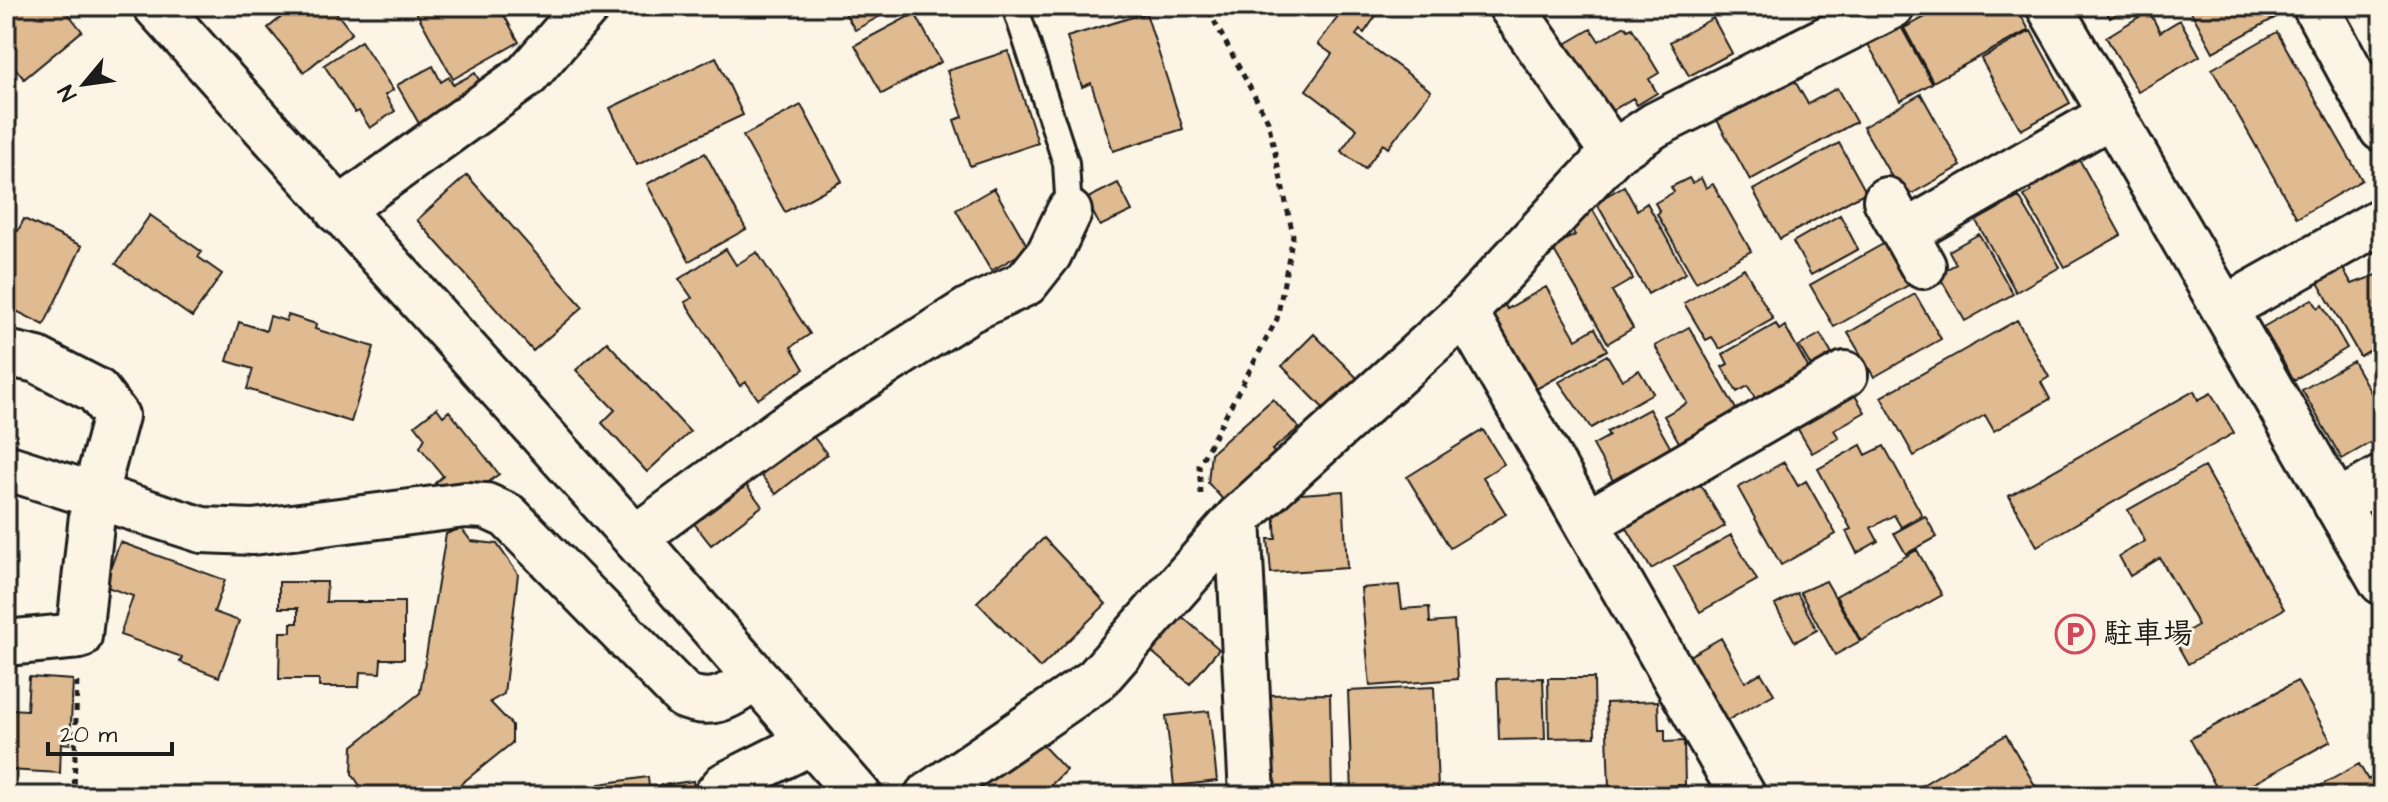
<svg xmlns="http://www.w3.org/2000/svg" width="2388" height="802" viewBox="0 0 2388 802" font-family="'Architects Daughter','Klee One',sans-serif">
<style>
.building{fill:#e0bb91;stroke:#1c1c1c;stroke-width:2}
.lines{fill:none;stroke-linecap:round;stroke-linejoin:round}
.service-casing{stroke:#1c1c1c;stroke-width:30}
.minor-casing{stroke:#1c1c1c;stroke-width:50}
.tertiary-casing{stroke:#1c1c1c;stroke-width:50}
.path{stroke:#1c1c1c;stroke-width:5;stroke-dasharray:6 6;stroke-linecap:butt}
.service{stroke:#fcf5e5;stroke-width:24}
.minor{stroke:#fcf5e5;stroke-width:44}
.tertiary{stroke:#fcf5e5;stroke-width:44}
.labels{text-anchor:middle;dominant-baseline:central;stroke-width:6;stroke-linejoin:round;paint-order:stroke}
.poi-label{font-size:30px;font-weight:bold;fill:#1c1c1c;stroke:#fcf5e5;text-anchor:start}
</style>
<rect width="100%" height="100%" fill="#fcf5e5"/>
<filter id="ink" filterUnits="userSpaceOnUse"><feTurbulence type="fractalNoise" baseFrequency=".0125" numOctaves="2"/><feDisplacementMap in="SourceGraphic" scale="16" xChannelSelector="R" yChannelSelector="G"/><feConvolveMatrix kernelMatrix="1 2 1 2 8 2 1 2 1" color-interpolation-filters="sRGB"/></filter>
<g filter="url(#ink)">
<path class="building" d="M14,6H62L82,31L24,79L6,57V13Z
M295,6H331L352,33L304,72L268,28Z
M413,6H499L519,42L453,79Z
M841,6H898L855,30Z
M1332,6H1375L1380,10L1364,33L1360,30L1356,35L1431,91L1388,148L1383,144L1365,169L1341,151L1357,129L1306,90L1332,54L1318,44L1338,17L1329,10Z
M1927,6H2016L2029,30L1933,82L1904,28L1927,16L1923,8Z
M2103,6H2130L2110,18Z
M2188,6H2293V8L2213,52Z
M2149,11L2160,32L2180,20L2200,56L2138,92L2106,37Z
M915,13L941,62L882,94L855,45Z
M1146,13L1183,129L1113,151L1091,83L1082,87L1067,37Z
M1894,14L1932,83L1900,101L1861,32Z
M1713,18L1732,53L1689,76L1670,42Z
M1625,26L1628,30L1632,28L1659,73L1649,79L1657,93L1637,105L1633,98L1607,114L1562,46L1591,29L1599,41Z
M2031,31L2070,103L2021,130L1981,59Z
M2277,32L2362,180L2297,218L2212,69Z
M361,41L393,90L385,95L395,111L370,128L359,111L355,113L324,65Z
M1008,51L1038,143L970,166L954,120L963,117L947,71Z
M716,57L743,115L637,165L610,108Z
M433,66L441,82L449,77L453,85L475,73L488,95L425,134L397,85Z
M1789,71L1808,104L1837,88L1856,122L1750,180L1713,113Z
M1921,94L1961,166L1904,198L1863,127Z
M801,105L842,181L785,212L743,136Z
M1839,143L1866,192L1780,239L1753,190Z
M705,153L746,229L689,261L647,184Z
M2079,159L2121,235L2065,267L2024,196L2031,192L2028,187Z
M467,175L583,307L533,351L417,220Z
M1689,178L1692,183L1701,178L1706,188L1713,184L1751,251L1696,282L1657,214L1660,212L1655,203L1674,192L1671,187Z
M1118,183L1132,211L1100,226L1086,199Z
M1624,186L1637,210L1647,203L1686,273L1648,294L1596,202Z
M994,188L1029,249L991,271L956,210Z
M2019,197L2060,267L2016,292L1976,221Z
M1591,207L1633,279L1612,291L1633,328L1608,343L1552,247L1575,235L1567,221Z
M150,215L202,252L198,257L222,274L192,317L116,264Z
M1840,215L1858,249L1811,275L1793,242Z
M24,219L82,246L44,325L6,306V226L18,231Z
M1979,234L2013,294L1965,321L1938,274L1956,264L1949,251Z
M1885,243L1914,282L1834,327L1810,285Z
M726,249L736,265L757,252L810,334L791,347L804,369L758,399L746,382L740,386L685,302L692,298L679,279Z
M2342,267L2352,284L2382,273V343L2360,356L2317,281Z
M1744,268L1773,319L1720,349L1712,337L1706,340L1684,303Z
M1546,287L1576,339L1595,328L1607,350L1527,394L1491,319L1495,317L1492,312L1505,305L1507,309Z
M1915,294L1941,339L1874,377L1848,333Z
M2312,299L2318,308L2322,305L2347,348L2294,380L2263,327Z
M288,315L316,324L315,329L374,347L351,422L247,389L253,369L227,361L239,322L266,331L270,316L286,321Z
M2017,320L2049,377L2041,382L2050,399L1994,431L1985,415L1914,456L1881,397Z
M1776,324L1779,330L1785,326L1812,374L1771,397L1768,392L1756,400L1748,386L1737,392L1722,367L1728,364L1723,354Z
M1689,327L1741,418L1684,451L1664,416L1687,403L1655,346Z
M1314,334L1360,381L1328,413L1282,366Z
M1820,334L1836,361L1815,373L1799,346Z
M607,342L690,432L647,472L602,423L615,410L576,370Z
M1607,355L1622,380L1639,370L1653,393L1591,428L1559,382Z
M2353,361L2382,412V436L2342,459L2302,390Z
M6,373L14,374L8,417H6Z
M1849,386L1865,412L1834,430L1839,438L1812,453L1792,419Z
M2194,391L2198,400L2211,393L2234,433L2037,546L2009,496Z
M1273,399L1299,428L1272,450L1278,457L1226,503L1208,483L1211,453Z
M437,408L443,416L449,411L499,474L476,492L445,495L435,483L443,476L420,447L425,438L415,425Z
M1649,409L1674,454L1616,486L1593,445L1609,436L1607,432Z
M805,426L827,454L776,494L754,466Z
M1483,430L1504,464L1483,477L1506,514L1450,548L1407,477Z
M1861,445L1866,455L1884,446L1922,515L1901,527L1894,515L1871,528L1878,541L1857,553L1846,531L1851,529L1818,469Z
M1784,462L1798,486L1806,481L1836,534L1781,565L1738,488Z
M2204,467L2284,609L2188,664L2174,639L2198,625L2160,558L2130,576L2119,556L2145,541L2128,510Z
M740,477L762,506L711,545L689,517Z
M1699,482L1725,526L1651,569L1621,518Z
M1343,491L1347,568L1271,573L1268,539H1276L1273,496Z
M1925,516L1937,537L1906,554L1894,533Z
M461,528L471,541L497,544L518,574L504,694L490,702L512,725V743L446,796H367L352,774L353,746L420,693L446,534Z
M1731,535L1757,580L1700,612L1674,567Z
M1044,538L1106,604L1040,668L977,602Z
M120,542L225,580L214,612L239,621L219,677L180,662L182,657L120,635L133,596L104,586Z
M1917,550L1942,595L1861,641L1836,596Z
M1826,581L1860,641L1835,655L1800,592Z
M279,582H327L326,602H404V659H381L380,673L360,672L359,687H319V679H279L280,632H291V623H298V608H279Z
M1399,585L1402,609L1429,607L1430,623L1454,621L1458,679L1370,686L1361,588Z
M1797,593L1817,630L1795,642L1775,605Z
M1177,612L1219,649L1190,684L1146,647Z
M1721,638L1745,682L1761,673L1774,694L1721,724L1684,659Z
M29,677L73,680L70,744L61,743L60,773L8,770L9,709L27,710Z
M1543,678L1545,739L1499,740L1497,679Z
M1548,678H1594L1595,737L1549,738Z
M2297,681L2331,741L2231,796H2221L2190,739Z
M1434,687L1438,790L1352,793L1348,691Z
M1330,694L1332,796H1260L1259,695Z
M1658,701L1659,730H1665V742L1684,741L1685,785L1609,788L1606,703Z
M1209,711L1217,781L1174,786L1166,716Z
M1033,735L1066,770L1050,786L1059,796H969Z
M2006,735L2041,796H1904Z
M2359,764L2368,780L2372,777L2382,794L2302,796Z
M648,777L649,787L693,781L695,796H600L599,784Z"/>
<g class="lines">
<defs>
<path id="service" d="M1015,6L1066,163L1069,212"/>
<path id="minor" d="M1511,6L1613,153
M2049,6L2382,582
M2315,6L2382,129
M1886,200L1923,266
M338,211L527,75L587,6
M1905,233L2111,115
M2224,309L2382,220
M1465,312L1743,796
M6,353L37,360L97,391L116,416L94,497L79,636L6,643
M6,467L202,530L253,532L465,505L486,506L508,516L684,696C714,708 730,696 754,678
M2336,504L2382,478
M1238,518L1252,796
M1587,523L1845,374
M635,538L784,428L969,310L1026,283L1049,254L1069,212
M716,796L725,785L811,742
M927,796L1096,680L1238,518L1465,312L1613,153L1655,125L1892,6"/>
<path id="tertiary" d="M156,6L635,538L859,796"/>
</defs>
<use href="#service" class="service-casing"/>
<use href="#minor" class="minor-casing"/>
<use href="#tertiary" class="tertiary-casing"/>
<path class="path" d="M1201,494L1199,465L1277,319L1293,235L1268,121L1206,6
M74,796L77,677"/>
<use href="#service" class="service"/>
<use href="#minor" class="minor"/>
<use href="#tertiary" class="tertiary"/>
</g>
</g>
<defs>
<symbol id="parking-ring" viewBox="-11 -11 22 22"><circle r="9.5" fill="#fcf5e5" stroke="#d1495b" stroke-width="1.5"/><path d="M-3.5-5.5H1a3.5 3.5 0 0 1 0 7H-1V5.5H-3.5ZM-1-3.4V-.6H.8a1.4 1.4 0 0 0 0-2.8Z" fill="#d1495b"/></symbol>
</defs>
<g fill-rule="evenodd">
<use href="#parking-ring" x="2053" y="612" width="44" height="44"/>
</g>
<g class="labels">
<g class="poi-label">
<text x="2103" y="634">駐車場</text>
</g>
</g>
<rect width="2388" height="802" fill="none" stroke="#fcf5e5" stroke-width="32"/>
<rect x="16" y="16" width="2356" height="770" fill="none" stroke="#1c1c1c" stroke-width="3" filter="url(#ink)"/>
<g transform="translate(84 84) rotate(241)" stroke="#fcf5e5" stroke-width="6" paint-order="stroke">
<path d="M0-6L14 30L0 20L-14 30Z" fill="#1c1c1c"/>
<text y="-12" font-size="22" font-weight="bold" text-anchor="middle" fill="#1c1c1c">N</text>
</g>
<path d="M48 742v12h124v-12" fill="none" stroke="#1c1c1c" stroke-width="4"/>
<text x="60" y="742" font-size="24" fill="#1c1c1c" stroke="#fcf5e5" stroke-width="6" paint-order="stroke">20 m</text>
</svg>
